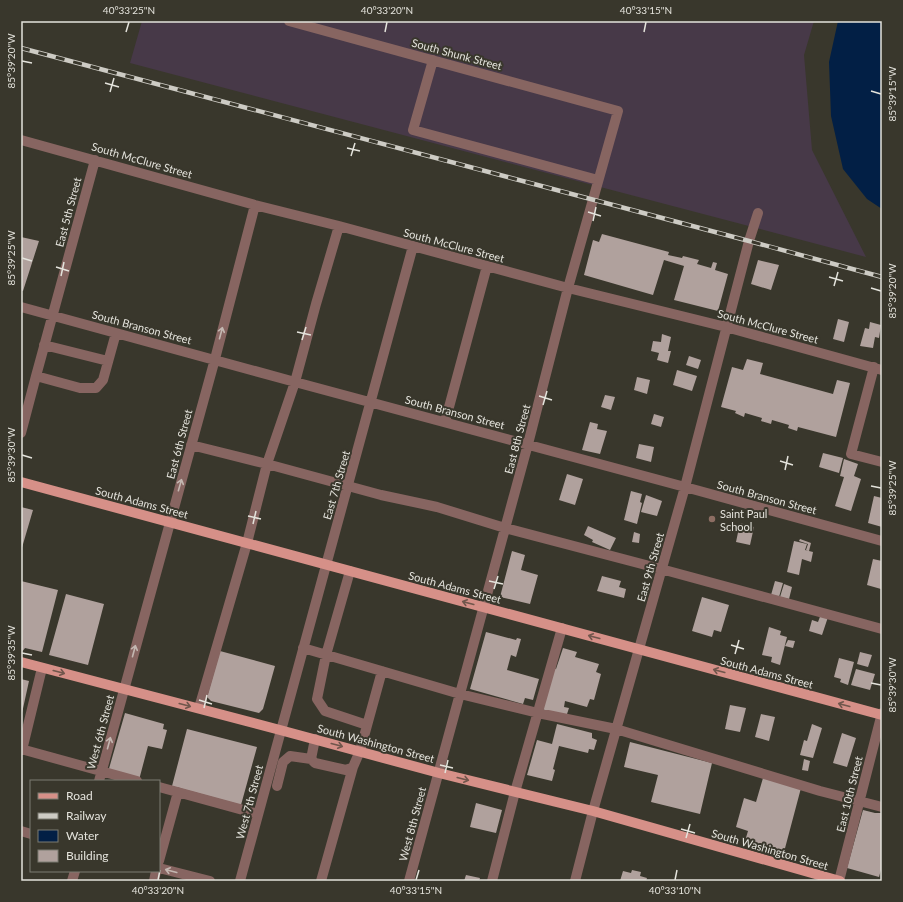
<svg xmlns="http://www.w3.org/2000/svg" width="903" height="902" viewBox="0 0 903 902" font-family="Lato,sans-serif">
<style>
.industrial{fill:#473948}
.water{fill:#021f45}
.building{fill:#b0a19d}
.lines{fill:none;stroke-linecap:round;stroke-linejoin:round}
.minor{stroke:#876561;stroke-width:10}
.major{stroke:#d69088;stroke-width:10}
.rail-casing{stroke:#cdcbc4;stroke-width:4.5}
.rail{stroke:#39372c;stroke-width:3;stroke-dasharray:9;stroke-linecap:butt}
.oneway{stroke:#c3b7b1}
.oneway2{stroke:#70564c}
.ticks{fill:none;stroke:#e4e3dc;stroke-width:1.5}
.education-dot{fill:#8d6e63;stroke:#39372c;stroke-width:1.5}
.labels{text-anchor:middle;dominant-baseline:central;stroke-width:4;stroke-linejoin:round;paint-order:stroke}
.street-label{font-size:11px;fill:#e4e3dc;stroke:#39372c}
.poi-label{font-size:11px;fill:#e4e3dc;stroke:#39372c;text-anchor:start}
.neatline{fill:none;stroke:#e4e3dc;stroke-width:1.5}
.ticks-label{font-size:10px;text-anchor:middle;fill:#e4e3dc}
</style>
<rect width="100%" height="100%" fill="#39372c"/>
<path class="industrial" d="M142,21H814L804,55L812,150L866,257L130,63Z"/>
<path class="water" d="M838,21H882V65L881,67L882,209L867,199L843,169L831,116L829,62Z"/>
<path class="building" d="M602,234L669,252L668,255L682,258L683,256L699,260L697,264L711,268L713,262L717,263L715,270L728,274L718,311L674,300L684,266L664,260L653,295L584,275L593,240L599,242Z
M21,237L39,241L23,291H21Z
M758,260L779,265L771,290L751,284Z
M838,319L849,322L844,342L833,339Z
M870,322L881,325L879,338L875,337L873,348L860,346L865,328L869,329Z
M662,334L671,337L668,351H671L668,363L657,360L659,353L651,351L653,341L661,342Z
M689,356L701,360L698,369L686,365Z
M747,359L763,363L760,374L833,394L837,380L850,383L836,437L798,427L797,431L788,428L789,425L772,420L771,424L761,421L762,418L745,413L744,417L735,413L736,411L721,407L732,367L743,370Z
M677,370L697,376L692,391L673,385Z
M637,377L650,380L647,394L634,390Z
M605,395L615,397L611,410L601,407Z
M654,414L664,417L661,427L651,424Z
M590,422L598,424L597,429L607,431L600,454L582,450Z
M639,444L654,447L651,462L636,458Z
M823,453L843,458L839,473L819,467Z
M844,459L858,464L854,476L861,479L851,511L835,506L844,477L840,476Z
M567,474L583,479L575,505L559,500Z
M631,491L642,494L640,502L642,503L637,524L624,520Z
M646,495L662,501L657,516L641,512Z
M874,496L882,498V527L868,523Z
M21,507L33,510L21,551Z
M740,523L754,527L750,545L736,542Z
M588,526L616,538L610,550L592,542L593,540L584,535Z
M634,532L640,534L639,543L632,542Z
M800,539L811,543L809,551L806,550L808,544L799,541Z
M794,541L807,544L805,550L813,552L811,562L802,559L799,575L787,572Z
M512,551L525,555L521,570L538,575L530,604L500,597Z
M873,559L882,561V583L881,589L867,585Z
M602,576L621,581L619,587L626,589L624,598L597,591Z
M21,581L58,590L42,652L25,648L22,652L21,651Z
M775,581L783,583L779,597L771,595Z
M784,584L792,587L789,599L780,597Z
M66,594L104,604L88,665L49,655Z
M702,597L729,605L721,632L714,630L712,637L692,631Z
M821,614L828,617L822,635L809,631L812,620L818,622Z
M769,627L781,631L780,635L787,637L780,665L771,662L772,657L762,655Z
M486,632L516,640L517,638L521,639L516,657L511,655L507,670L539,679L533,700L525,698L523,704L470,689Z
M788,640L795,641L793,648L785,646Z
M563,648L577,652L575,657L599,664L596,672L601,674L594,700L590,699L587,707L565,701L564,707L569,708L566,717L542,709L554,668L556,669Z
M220,651L275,666L263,709L259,713L211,701L207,697Z
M860,652L872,655L868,667L857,664Z
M839,658L854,662L848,685L840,682L841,679L834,677Z
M856,669L875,674L870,690L851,685Z
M21,679L29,681L22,713H21Z
M730,705L746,708L740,732L725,729Z
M125,713L164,724L163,729L167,730L162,749L148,746L139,780L108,772Z
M761,714L775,717L769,741L755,737Z
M557,724L592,733V738L597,740L594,750L589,749L588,753L559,746L553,769L555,770L552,781L527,775L537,740L552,744Z
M812,724L822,728L813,758L800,755L804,740L807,741Z
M187,729L257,747L241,805L172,786Z
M842,733L856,738L847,767L833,763Z
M630,742L712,763L700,814L651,802L658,775L624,767Z
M804,759L810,761L808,771L802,770Z
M763,778L801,788L784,852L745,841L748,831L736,827L744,798L756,802Z
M476,803L502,810L496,833L470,827Z
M863,810L875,813H882V866L879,877L847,868Z
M632,870L641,872L640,876L647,878L646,881H620L623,871L631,873Z
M466,875L480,878L479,881H464Z"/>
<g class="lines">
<path class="minor" d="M289,21L618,111L568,288L528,444L409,881
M433,60L413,130L598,180
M21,140L255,205L339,226L568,288L726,327L882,370
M21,307L295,382L685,487L882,541
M44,345L108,361
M874,367L851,454L882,462
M36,376L80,388H96L103,380L116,333
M445,422L487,266
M21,433L36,376L95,160
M191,445L267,464L381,495L437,507L505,528L661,569L882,629
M350,571L326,655L317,699L325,711L367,725
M303,648L460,694L538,713L616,729L820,791L859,801L882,807
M199,708L247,543L267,464L295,382L316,304L339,226
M315,739L311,759L315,763L346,770L353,767L360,751L382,671
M21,749L137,781
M22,750L42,668
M99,781L215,359L255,205
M277,786L283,762L290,756L311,759
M159,787L258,814
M21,831L31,834
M159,861L178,792
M159,868L210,881
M72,881L75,871
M154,881L156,871
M240,881C297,669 357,458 413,246
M321,881L353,767
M492,881L515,792L562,628
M575,881L593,811L685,487L749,241L758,213
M839,881L882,713"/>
<path class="major" d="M21,482L882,715
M21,662L280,730L439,773L593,811L840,881"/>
<defs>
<path id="rail" d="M21,48L749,241L882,277"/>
</defs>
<use href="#rail" class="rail-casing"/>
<use href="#rail" class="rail"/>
</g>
<defs><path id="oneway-shaft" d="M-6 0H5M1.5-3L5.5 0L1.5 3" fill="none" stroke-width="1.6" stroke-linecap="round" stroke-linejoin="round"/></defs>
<g class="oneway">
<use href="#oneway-shaft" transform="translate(221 333) rotate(-75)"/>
<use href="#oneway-shaft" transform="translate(180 485) rotate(-74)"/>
<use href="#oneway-shaft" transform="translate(134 651) rotate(-75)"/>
<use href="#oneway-shaft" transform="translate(109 743) rotate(-75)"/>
<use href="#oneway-shaft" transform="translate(171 871) rotate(-165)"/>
</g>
<g class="oneway2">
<use href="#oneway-shaft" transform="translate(468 603) rotate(-165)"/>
<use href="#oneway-shaft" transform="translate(594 637) rotate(-165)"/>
<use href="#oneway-shaft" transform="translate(719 671) rotate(-165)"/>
<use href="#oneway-shaft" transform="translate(59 672) rotate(15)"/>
<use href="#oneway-shaft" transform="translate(185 705) rotate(15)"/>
<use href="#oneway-shaft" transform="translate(844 705) rotate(-165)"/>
<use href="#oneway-shaft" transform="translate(337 745) rotate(15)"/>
<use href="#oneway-shaft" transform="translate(463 779) rotate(14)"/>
</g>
<path class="ticks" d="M126,32L129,22M385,32L387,22M644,32L646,22M22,61L32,63M105,83L119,87M871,91L881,94M110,92L114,78M347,148L360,151M351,156L355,143M588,212L601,216M593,221L596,207M22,258L32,261M56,267L69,271M61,276L64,262M829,277L843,281M834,286L838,272M871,288L881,291M297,332L311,335M302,340L306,327M539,396L552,400M543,405L547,391M22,455L32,458M780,461L793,465M785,470L788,456M871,486L881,488M248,516L261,519M253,524L256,511M489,581L503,584M494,589L498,576M731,645L744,649M22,653L32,655M735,654L739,640M871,683L881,685M199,700L212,704M204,708L207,695M440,765L453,768M445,773L448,760M681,829L695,833M686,838L690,824M158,880L160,870M416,880L419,870M675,880L677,870"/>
<circle class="education-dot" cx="712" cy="519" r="4"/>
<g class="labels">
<g class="street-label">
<text transform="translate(457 54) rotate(15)">South Shunk Street</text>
<text transform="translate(142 160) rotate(16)">South McClure Street</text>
<text transform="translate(68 212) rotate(-75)">East 5th Street</text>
<text transform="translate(454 245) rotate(15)">South McClure Street</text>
<text transform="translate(768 326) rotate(15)">South McClure Street</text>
<text transform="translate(142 327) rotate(15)">South Branson Street</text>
<text transform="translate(455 412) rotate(15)">South Branson Street</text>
<text transform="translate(517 439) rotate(-75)">East 8th Street</text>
<text transform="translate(179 444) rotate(-75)">East 6th Street</text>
<text transform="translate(336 485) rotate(-74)">East 7th Street</text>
<text transform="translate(767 497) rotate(15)">South Branson Street</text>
<text transform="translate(142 502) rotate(15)">South Adams Street</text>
<text transform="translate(650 567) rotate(-74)">East 9th Street</text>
<text transform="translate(455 587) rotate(15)">South Adams Street</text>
<text transform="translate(767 672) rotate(15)">South Adams Street</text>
<text transform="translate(100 732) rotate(-75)">West 6th Street</text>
<text transform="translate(376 743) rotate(15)">South Washington Street</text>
<text transform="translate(849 794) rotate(-76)">East 10th Street</text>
<text transform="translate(249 802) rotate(-75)">West 7th Street</text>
<text transform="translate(412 824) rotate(-75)">West 8th Street</text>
<text transform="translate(770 849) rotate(16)">South Washington Street</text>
</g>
<g class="poi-label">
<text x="720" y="513">Saint Paul<tspan x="720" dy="13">School</tspan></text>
</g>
</g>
<rect width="903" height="902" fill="none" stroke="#39372c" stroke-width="44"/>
<rect x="30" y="780" width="130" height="92" fill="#39372c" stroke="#7d7c72"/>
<rect x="38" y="793" width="20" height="6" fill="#d69088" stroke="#7d7c72"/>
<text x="66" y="800" font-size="12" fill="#e4e3dc">Road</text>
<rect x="38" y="813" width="20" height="6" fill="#cdcbc4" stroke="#7d7c72"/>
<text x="66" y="820" font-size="12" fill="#e4e3dc">Railway</text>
<rect x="38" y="830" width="20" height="12" fill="#021f45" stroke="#7d7c72"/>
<text x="66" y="840" font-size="12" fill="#e4e3dc">Water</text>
<rect x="38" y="850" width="20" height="12" fill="#b0a19d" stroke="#7d7c72"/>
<text x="66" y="860" font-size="12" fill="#e4e3dc">Building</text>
<rect x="22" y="22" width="859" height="858" class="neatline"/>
<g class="ticks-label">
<text x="129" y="14">40°33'25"N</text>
<text x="387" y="14">40°33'20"N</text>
<text x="646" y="14">40°33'15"N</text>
<text transform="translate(11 61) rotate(-90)" y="4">85°39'20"W</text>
<text transform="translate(892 94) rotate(-90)" y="4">85°39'15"W</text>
<text transform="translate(11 258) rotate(-90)" y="4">85°39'25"W</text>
<text transform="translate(892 291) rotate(-90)" y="4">85°39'20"W</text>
<text transform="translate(11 455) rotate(-90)" y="4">85°39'30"W</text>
<text transform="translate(892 488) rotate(-90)" y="4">85°39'25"W</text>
<text transform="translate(11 653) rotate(-90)" y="4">85°39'35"W</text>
<text transform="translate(892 685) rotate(-90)" y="4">85°39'30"W</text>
<text x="158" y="894">40°33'20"N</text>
<text x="416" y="894">40°33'15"N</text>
<text x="675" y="894">40°33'10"N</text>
</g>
</svg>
